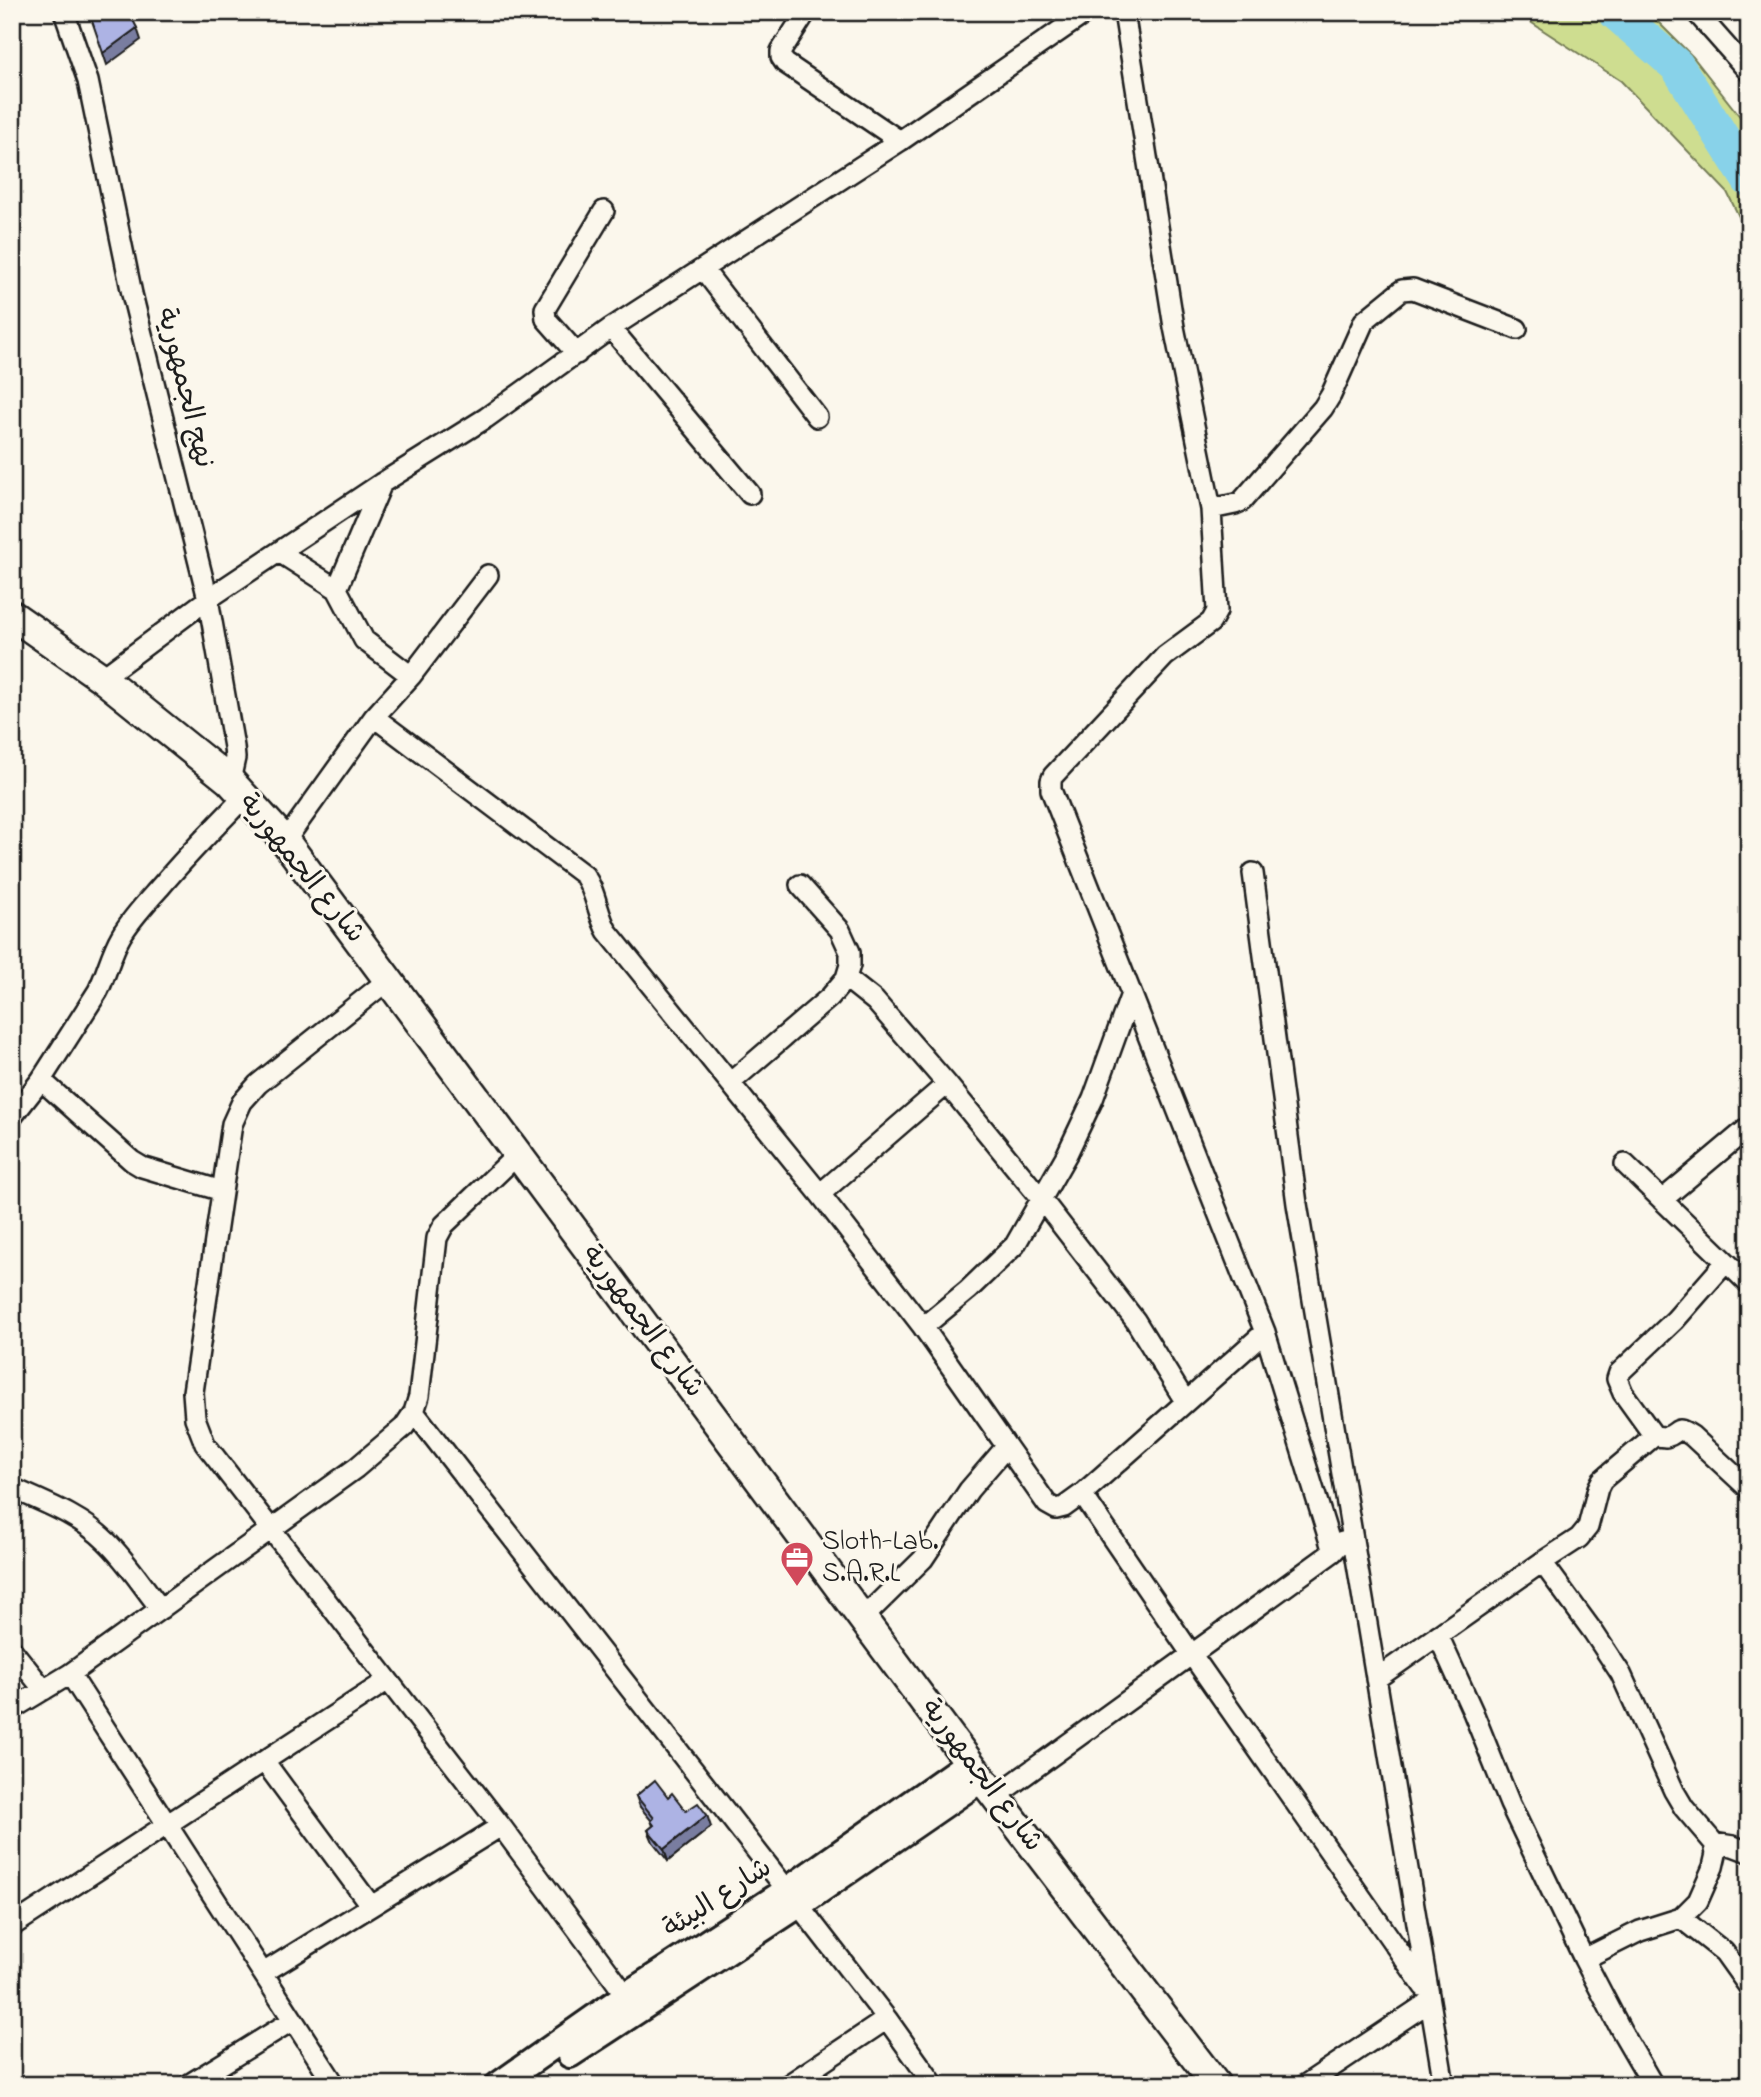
<svg xmlns="http://www.w3.org/2000/svg" width="1761" height="2097" viewBox="0 0 1761 2097" font-family="'Indie Flower','Playpen Sans Arabic',sans-serif">
<style>
.green{fill:#cedd90;stroke:#757c56;stroke-width:2}
.lines{fill:none;stroke-linecap:round;stroke-linejoin:round}
.river{stroke:#88d2e9;stroke-width:35}
.minor-casing{stroke:#1c1c1c;stroke-width:24}
.tertiary-casing{stroke:#1c1c1c;stroke-width:30}
.secondary-casing{stroke:#1c1c1c;stroke-width:33}
.minor{stroke:#fbf7ec;stroke-width:19}
.tertiary{stroke:#fbf7ec;stroke-width:24}
.secondary{stroke:#fbf7ec;stroke-width:28}
.wall{fill:#959ac4;stroke:#1c1c1c;stroke-width:2}
.shaded-wall{fill:#797da0;stroke:#1c1c1c;stroke-width:2}
.building{fill:#adb3e4;stroke:#1c1c1c;stroke-width:2}
.labels{text-anchor:middle;dominant-baseline:central;stroke-width:6;stroke-linejoin:round;paint-order:stroke}
.street-label{font-size:28px;fill:#1c1c1c;stroke:#fbf7ec}
.poi-label{font-size:28px;fill:#1c1c1c;stroke:#fbf7ec;text-anchor:start}
</style>
<rect width="100%" height="100%" fill="#fbf7ec"/>
<filter id="ink" filterUnits="userSpaceOnUse"><feTurbulence type="fractalNoise" baseFrequency=".0143" numOctaves="2"/><feDisplacementMap in="SourceGraphic" scale="14" xChannelSelector="R" yChannelSelector="G"/><feConvolveMatrix kernelMatrix="1 2 1 2 8 2 1 2 1" color-interpolation-filters="sRGB"/></filter>
<g filter="url(#ink)">
<path class="green" d="M1515,12H1648L1693,57L1749,128V237L1727,192L1621,81Z"/>
<g class="lines">
<path class="river" d="M1615,12L1677,66L1749,180"/>
<defs>
<path id="minor" d="M64,12L88,81L132,294L208,599L234,747L235,758L230,781
M806,12L781,51V57L785,63L900,141
M1124,12L1174,327L1211,509L1217,611L1211,622L1165,656L1053,776L1051,781V790L1265,1332L1333,1552
M1696,12L1749,72
M703,269L817,417
M611,328L750,494
M577,354L546,319L545,309L604,211
M1211,509L1235,504L1242,501L1323,408L1331,395L1364,321L1402,290L1413,289L1517,329
M279,552L337,589L364,640L411,676
M337,589L382,483
M102,678L208,599L382,483L486,418L611,328L900,141L1087,12
M374,717L584,875C596,891 597,913 607,931L820,1194L923,1327L1047,1504L1056,1509L1064,1507L1082,1494L1265,1332
M285,841L374,717L411,676L488,575
M1253,873L1297,1204L1444,2085
M846,978L875,1001L947,1084L1042,1200L1135,1320L1185,1401
M388,980L258,1084L242,1102L232,1124L193,1392L195,1418L205,1444L501,1826L633,2005
M41,1080L132,1161L142,1167L222,1191
M730,1083L830,997L846,978L850,965V952L840,930L800,885
M12,1117L41,1080L98,991C107,973 111,953 121,936C132,917 148,901 162,885C188,854 216,826 244,797
M1625,1164L1749,1284
M820,1194L947,1084
M1662,1200L1749,1127
M923,1327L968,1290L1015,1245L1067,1154L1093,1099L1131,994
M414,1412L787,1890L887,2019L934,2085
M1654,1436L1623,1393L1617,1379L1619,1373L1675,1320L1726,1262
M12,1488C45,1503 81,1516 106,1541C127,1561 143,1587 161,1609
M1082,1494L1192,1655L1424,1987
M1542,1562L1594,1633L1621,1674L1674,1791L1684,1808L1714,1843L1716,1854L1713,1867L1698,1901L1681,1918L1640,1931L1584,1959
M862,1619L923,1559L969,1490L1006,1447
M1438,1635L1473,1712L1510,1804L1584,1959L1621,2030L1653,2085
M12,1650L44,1690
M70,1674L335,2085
M1376,1679L1542,1562L1579,1538L1588,1527L1598,1488L1602,1480L1654,1436C1655,1436 1664,1437 1666,1437C1681,1433 1674,1424 1692,1436L1749,1489
M12,1709L70,1674L356,1468L404,1427L414,1412L419,1396L437,1238L444,1225L517,1155
M264,1761L371,1906
M996,1796L1333,1552L1342,1542
M1714,1843L1733,1846L1749,1852
M1681,1918L1724,1952L1749,1987
M12,1926L388,1680
M263,1973L501,1826
M188,2085L293,2020
M788,2085L887,2019
M1305,2085L1429,2002"/>
<path id="tertiary" d="M570,2055L799,1905L982,1779
M498,2085L626,1995L787,1890L969,1762"/>
<path id="secondary" d="M12,615L102,678L230,781L285,841L969,1762L1216,2085"/>
</defs>
<use href="#minor" class="minor-casing"/>
<use href="#tertiary" class="tertiary-casing"/>
<use href="#secondary" class="secondary-casing"/>
<use href="#minor" class="minor"/>
<use href="#tertiary" class="tertiary"/>
<use href="#secondary" class="secondary"/>
</g>
<path class="wall" d="M636,1796L668,1797L686,1811L711,1827L668,1861L653,1842L648,1830L653,1826L651,1820L640,1807Z"/>
<path class="shaded-wall" d="M137,28L141,40L107,65L103,53Z
M707,1815L711,1827L668,1861L664,1849Z"/>
<path class="building" d="M89,12H129L137,28L103,53Z
M655,1780L668,1797L672,1793L686,1811L698,1803L707,1815L664,1849L648,1830L654,1825L651,1821L654,1818L636,1796Z"/>
</g>
<defs>
<symbol id="office-pin" viewBox="-11 -11 22 30"><path d="M0 17L-7.5 6A9.5 9.5 0 1 1 7.5 6Z" fill="#d1495b" stroke="#fbf7ec"/><path d="M-6-3h4V-5.5h4V-3h4V5H-6ZM-1-4.5V-3h2v-1.5ZM-6 0V1H6V0Z" fill="#fff"/></symbol>
</defs>
<g fill-rule="evenodd">
<use href="#office-pin" x="778" y="1539" width="38" height="52"/>
</g>
<g class="labels">
<g class="street-label">
<text transform="translate(184 388) rotate(76)">نهج الجمهورية</text>
<text transform="translate(301 869) rotate(51)">شارع الجمهورية</text>
<text transform="translate(642 1322) rotate(53)">شارع الجمهورية</text>
<text transform="translate(981 1776) rotate(53)">شارع الجمهورية</text>
<text transform="translate(718 1899) rotate(-33)">شارع البيئة</text>
</g>
<g class="poi-label">
<text x="822" y="1542">Sloth-Lab.<tspan x="822" dy="32">S.A.R.L</tspan></text>
</g>
</g>
<rect width="1761" height="2097" fill="none" stroke="#fbf7ec" stroke-width="42"/>
<rect x="21" y="21" width="1719" height="2055" fill="none" stroke="#1c1c1c" stroke-width="2.5" filter="url(#ink)"/>
</svg>
